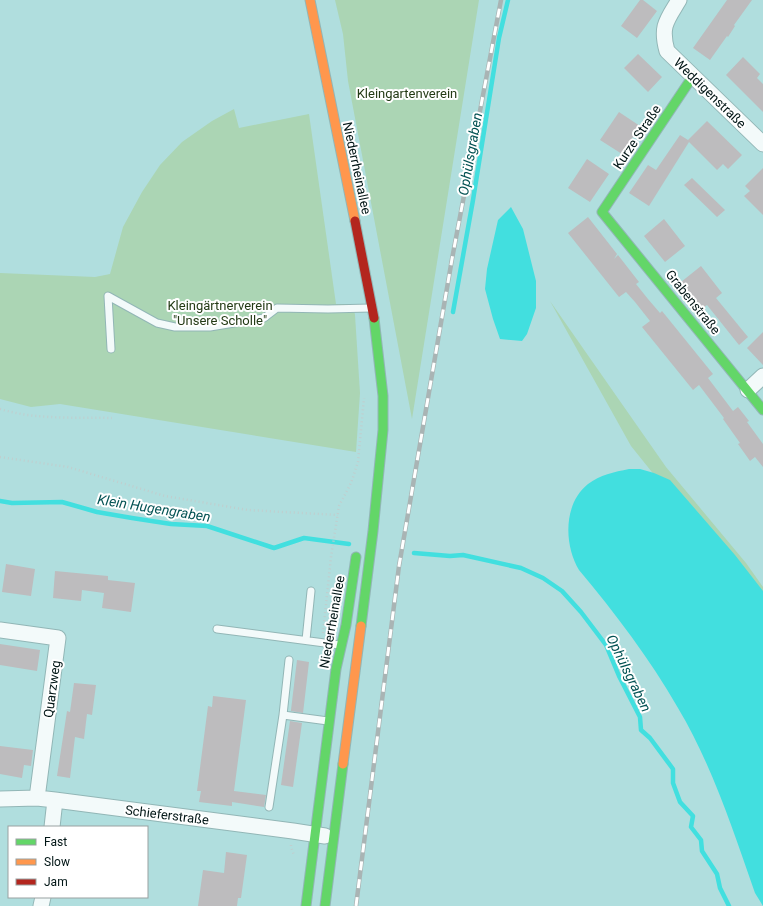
<svg xmlns="http://www.w3.org/2000/svg" width="763" height="906" viewBox="0 0 763 906" font-family="Roboto,sans-serif">
<style>
.green{fill:#abd5b4}
.water{fill:#42dfdf}
.lines{fill:none;stroke-linecap:round;stroke-linejoin:round}
.stream{stroke:#42dfdf;stroke-width:4.5}
.building{fill:#bdbcbe}
.lane-casing{stroke:#92b6b6;stroke-width:9}
.street-casing{stroke:#92b6b6;stroke-width:17}
.fast-casing{stroke:#92b6b6;stroke-width:11}
.slow-casing{stroke:#92b6b6;stroke-width:11}
.jam-casing{stroke:#92b6b6;stroke-width:11}
.path{stroke:#c0cece;stroke-width:2.5;stroke-dasharray:1 3;stroke-linecap:butt}
.lane{stroke:#f3fafa;stroke-width:7}
.street{stroke:#f3fafa;stroke-width:15}
.fast{stroke:#63d668;stroke-width:9}
.slow{stroke:#ff974d;stroke-width:9}
.jam{stroke:#b3261e;stroke-width:9}
.rail-casing{stroke:#a9b4b4;stroke-width:4.5}
.rail{stroke:#fff;stroke-width:3;stroke-dasharray:9;stroke-linecap:butt}
.labels{text-anchor:middle;dominant-baseline:central;stroke-width:4;stroke-linejoin:round;paint-order:stroke}
.park-label{font-size:13px;fill:#243b16;stroke:#fff}
.street-label{font-size:13px;fill:#001515;stroke:#fff}
.water-label{font-size:14px;font-style:italic;fill:#045354;stroke:#fff}
</style>
<rect width="100%" height="100%" fill="#b0dede"/>
<path class="green" d="M335,0H479L412,419L348,81L343,34Z
M234,109L239,128L309,114L336,304H353L355,315L360,393L356,452L60,404L31,407L0,399V273L95,277L110,274L123,227L142,192L160,165L182,142L212,121Z
M550,301L666,467L746,563L763,587V613L737,578L631,446Z"/>
<path class="water" d="M511,207L523,229L536,281V308L527,334L522,341L500,339L493,319L485,289L487,269L498,220Z
M629,469H640L654,473L670,480L735,555L763,591V906L755,893C733,830 712,765 678,708C650,659 615,613 579,570C564,545 563,504 588,484C600,475 614,472 629,469Z"/>
<g class="lines">
<path class="stream" d="M453,312L473,200L499,38L508,0
M0,501L12,503L62,502L97,512L132,518L171,524L207,526L274,548L304,538L349,544
M414,553L450,556L463,555L521,568L543,578L562,591L581,612L606,645L619,676L640,717L641,730L650,738L673,769V783L680,802L693,816L691,827L701,840L702,851L717,874L720,888L729,906"/>
</g>
<path class="building" d="M640,0H643L657,11L637,38L621,26Z
M727,0H752L734,25L735,26L728,37L727,36L710,60L693,48Z
M638,54L662,77L648,92L624,68Z
M743,57L760,74L757,78L763,84V112L726,75Z
M619,112L640,126L622,154L600,140Z
M707,121L742,155L728,169L723,164L717,170L689,142L649,206L629,193L648,165L656,170L680,135L688,140Z
M587,159L609,174L590,202L568,188Z
M763,168V215L744,196L750,191L745,186Z
M692,178L725,210L717,217L684,185Z
M588,217L617,254L614,259L618,255L639,282L636,284L648,299L660,313L662,311L713,374L708,378L733,411L738,407L749,421L747,422L763,444V467L755,457L750,461L738,444L740,443L723,419L724,418L699,385L693,390L642,327L650,321L635,302L626,292L619,297L568,233Z
M664,219L685,246L665,262L644,236Z
M701,266L722,293L716,298L748,337L739,345L707,305L702,309L681,282Z
M763,332V365L747,348Z
M6,564L35,569L31,596L2,592Z
M55,571L108,576V580L135,583L131,612L102,608L104,593L82,590L81,601L53,598Z
M0,644L40,650L37,671L0,665Z
M297,660L309,662L303,713L291,711V710Z
M74,683L96,685L92,715L87,714L84,739L75,737L70,778L57,776L67,711L70,712Z
M213,696L246,700L234,791L266,795L264,807L232,802V806L199,802L201,791H197L208,706L212,707Z
M290,721L302,723L293,787L281,785Z
M0,746L33,750L31,766L24,765L22,778L0,774Z
M226,852L247,855L241,898H238L237,906H198L203,870L224,873Z"/>
<g class="lines">
<defs>
<path id="lane" d="M111,349L108,296L157,323L175,327H210L264,318L277,308L328,309L371,308
M217,629L340,645
M306,640L311,591
M289,660L283,715L328,721
M269,807L283,715"/>
<path id="street" d="M679,0C667,20 660,26 667,51L763,144
M748,390L763,376
M0,630L58,638L37,798
M0,799L37,798L55,800L293,831L325,836
M52,827L55,800
M41,906L43,897"/>
<path id="fast" d="M693,76L602,212L763,410
M361,626L373,531L383,430V396L374,318
M306,906L336,669L346,625L356,557
M325,906L343,764"/>
<path id="slow" d="M310,0L355,221
M343,764L361,626"/>
<path id="jam" d="M355,221L374,318"/>
</defs>
<use href="#lane" class="lane-casing"/>
<use href="#street" class="street-casing"/>
<use href="#fast" class="fast-casing"/>
<use href="#slow" class="slow-casing"/>
<use href="#jam" class="jam-casing"/>
<path class="path" d="M0,409C36,420 75,417 112,418
M0,457L68,467L165,496L248,510L338,515
M323,633L331,557L339,506L351,483L358,462L364,398
M291,845V847L294,855"/>
<use href="#lane" class="lane"/>
<use href="#street" class="street"/>
<use href="#fast" class="fast"/>
<use href="#slow" class="slow"/>
<use href="#jam" class="jam"/>
<defs>
<path id="rail" d="M356,906L399,566L452,259L501,0"/>
</defs>
<use href="#rail" class="rail-casing"/>
<use href="#rail" class="rail"/>
</g>
<g class="labels">
<g class="park-label">
<text x="407" y="93">Kleingartenverein</text>
<text x="220" y="305">Kleingärtnerverein<tspan x="220" dy="15">"Unsere Scholle"</tspan></text>
</g>
<g class="street-label">
<text transform="translate(710 93) rotate(44)">Weddigenstraße</text>
<text transform="translate(637 137) rotate(-56)">Kurze Straße</text>
<text transform="translate(357 168) rotate(78)">Niederrheinallee</text>
<text transform="translate(693 302) rotate(51)">Grabenstraße</text>
<text transform="translate(332 622) rotate(-80)">Niederrheinallee</text>
<text transform="translate(52 689) rotate(-82)">Quarzweg</text>
<text transform="translate(167 815) rotate(7)">Schieferstraße</text>
</g>
<g class="water-label">
<text transform="translate(470 154) rotate(-80)">Ophülsgraben</text>
<text transform="translate(154 508) rotate(9)">Klein Hugengraben</text>
<text transform="translate(629 673) rotate(64)">Ophülsgraben</text>
</g>
</g>
<rect x="8" y="826" width="140" height="72" fill="#ffffff" stroke="#99a1a1"/>
<rect x="16" y="839" width="20" height="6" fill="#63d668" stroke="#99a1a1"/>
<text x="44" y="846" font-size="12" fill="#001515">Fast</text>
<rect x="16" y="859" width="20" height="6" fill="#ff974d" stroke="#99a1a1"/>
<text x="44" y="866" font-size="12" fill="#001515">Slow</text>
<rect x="16" y="879" width="20" height="6" fill="#b3261e" stroke="#99a1a1"/>
<text x="44" y="886" font-size="12" fill="#001515">Jam</text>
</svg>
